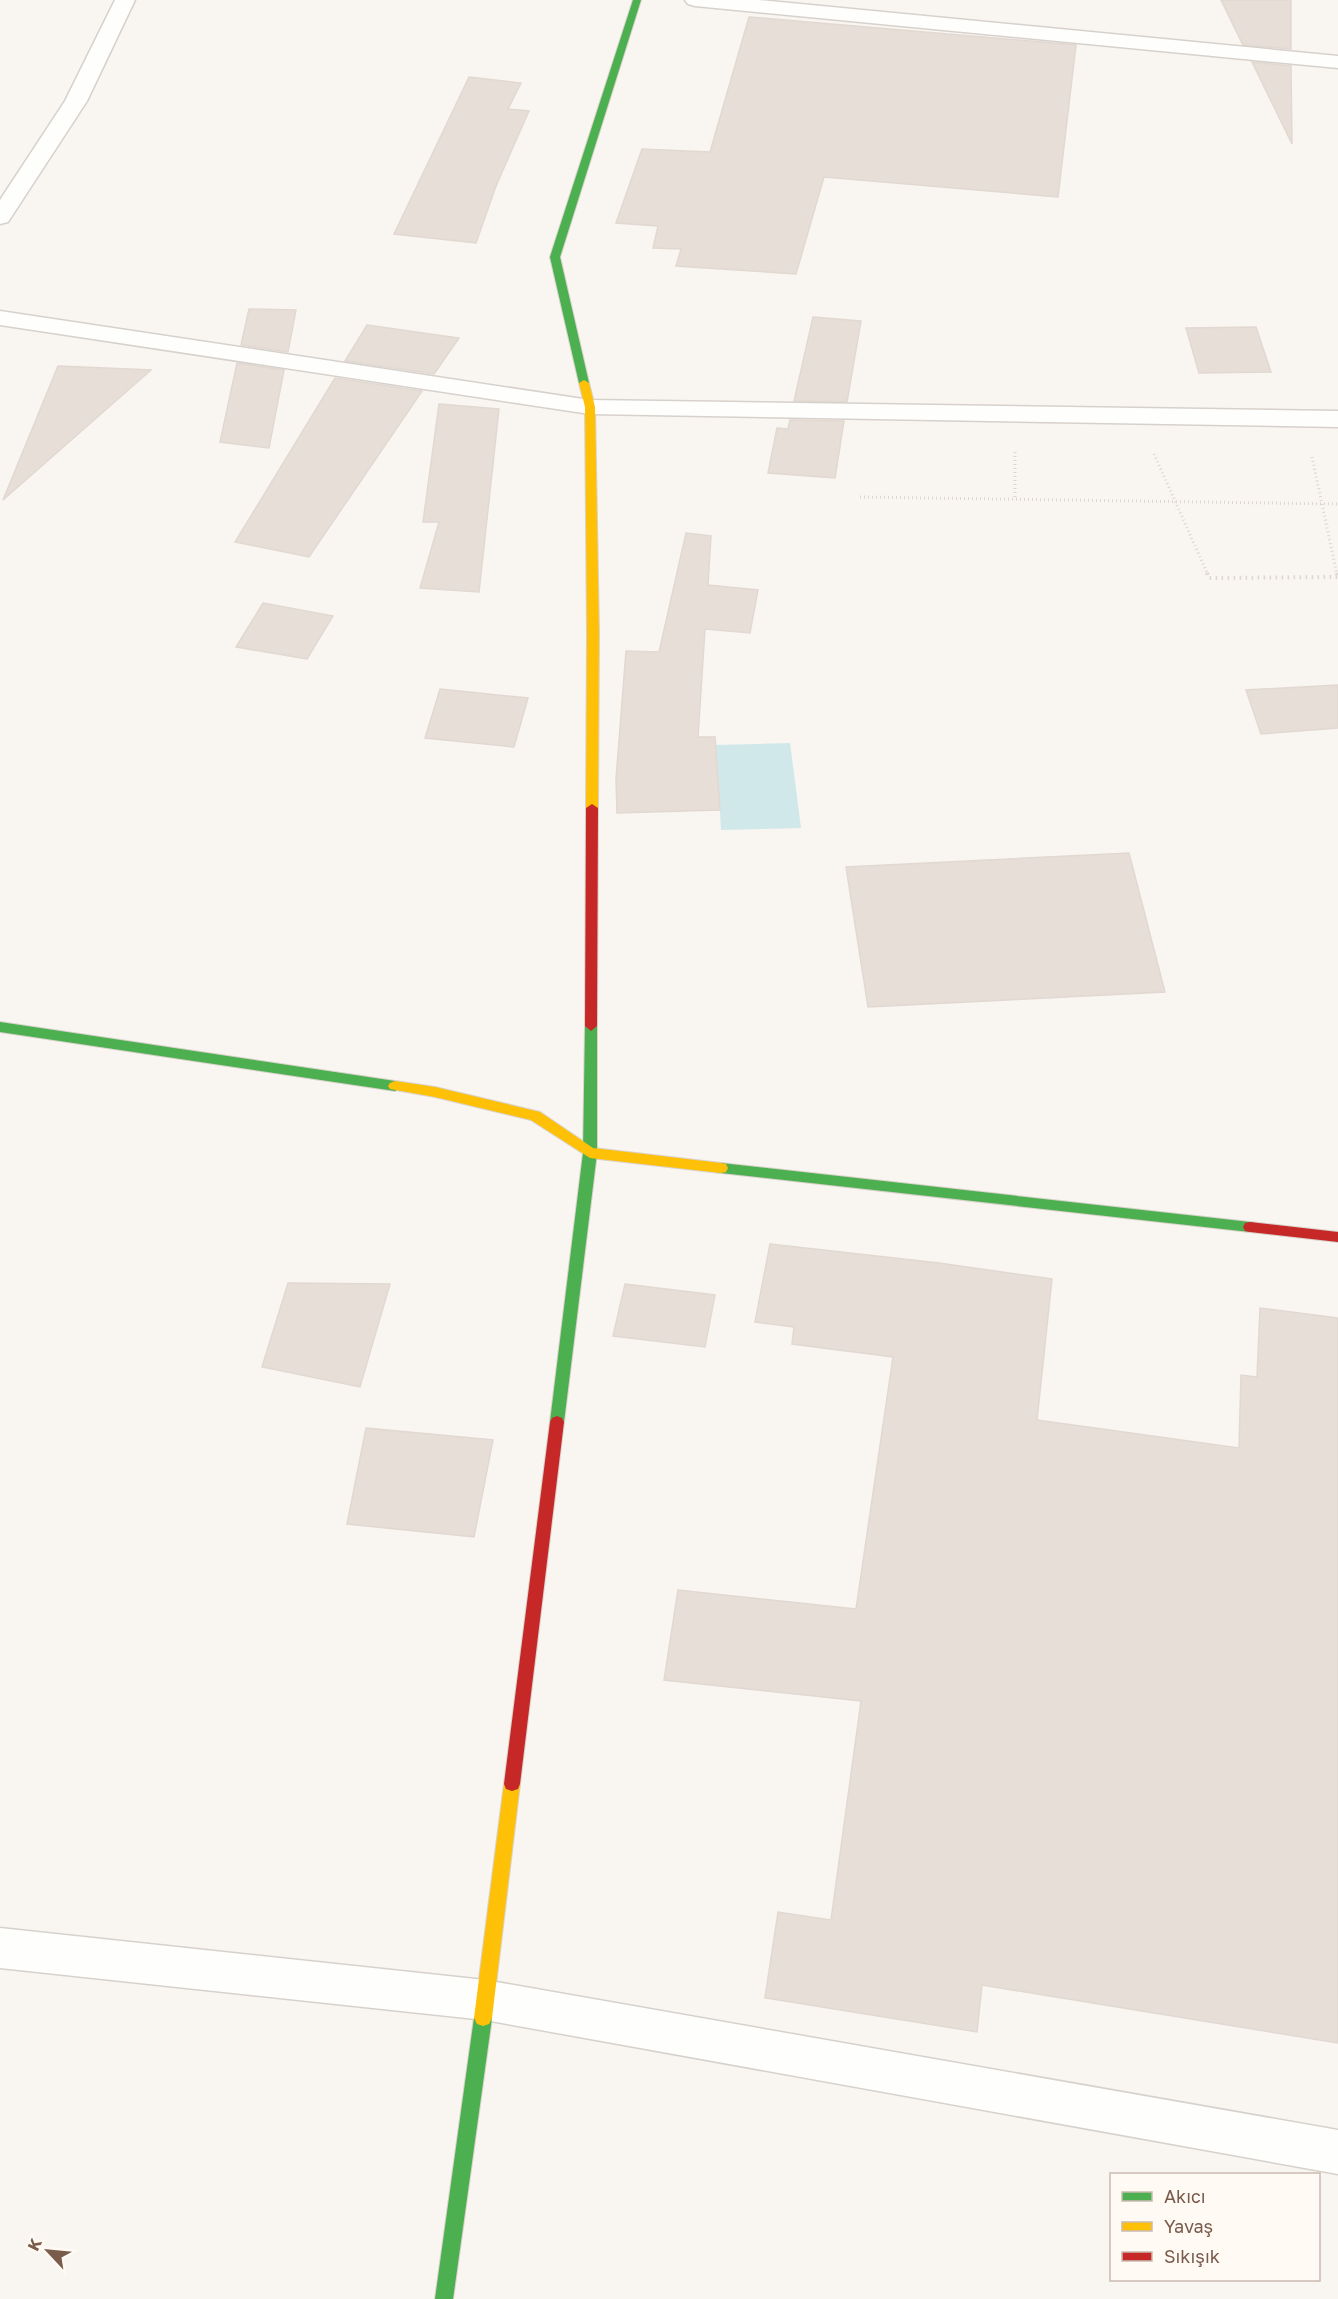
<svg xmlns="http://www.w3.org/2000/svg" width="1338" height="2299" viewBox="0 0 1338 2299" font-family="'Golos Text',sans-serif">
<style>
.water{fill:#d0e8ea}
.building{fill:#e6ded7;stroke:#e2d8d2;stroke-width:1.5}
.lines{fill:none;stroke-linecap:round;stroke-linejoin:round}
.street-casing{stroke:#d7d1cb;stroke-width:3}
.fast-casing{stroke:#d9d2cb;stroke-width:2}
.slow-casing{stroke:#d9d2cb;stroke-width:2}
.jam-casing{stroke:#d9d2cb;stroke-width:2}
.path-far1{stroke:#dcd5d0;stroke-width:3;stroke-dasharray:1 3;stroke-linecap:butt}
.path{stroke:#dcd5d0;stroke-width:4;stroke-dasharray:1.5 4.5;stroke-linecap:butt}
.street{fill:#fefefd;fill-rule:evenodd}
.fast{fill:#4caf50;fill-rule:evenodd}
.slow{fill:#ffc107;fill-rule:evenodd}
.jam{fill:#c62828;fill-rule:evenodd}
</style>
<rect width="100%" height="100%" fill="#f9f5f0"/>
<path class="water" d="M790,743L801,828L721,830L716,745Z"/>
<path class="building" d="M1221,0H1291V49L1243,45Z
M749,17L1076,45L1058,197L824,177L796,274L676,266L681,249L653,248L658,226L616,223L642,149L710,152Z
M1252,62L1291,66L1292,144Z
M469,77L521,83L508,109L529,111L496,186L476,243L394,234Z
M249,309L296,310L288,352L241,345Z
M813,317L861,321L847,402L794,401Z
M367,325L459,338L434,374L345,361Z
M1256,327L1271,372L1199,373L1186,328Z
M237,363L284,370L269,448L220,442Z
M58,366L151,370L3,500Z
M335,378L422,391L309,557L235,542Z
M439,404L499,409L479,592L420,588L439,522H423Z
M790,420L844,421L835,478L768,473L777,428L788,429Z
M686,533L711,536L708,585L758,590L750,633L705,629L698,737H715L720,810L617,813L616,779L626,651L659,652Z
M263,603L333,616L307,659L236,647Z
M1338,685V728L1261,734L1246,690Z
M440,689L528,698L514,747L425,738Z
M1129,853L1165,992L868,1007L846,867Z
M770,1244L939,1263L1052,1279L1037,1420L1239,1448L1241,1375L1257,1377L1260,1308L1338,1318V2043L982,1985L977,2032L765,1998L778,1912L831,1920L861,1701L664,1680L678,1590L856,1609L893,1357L792,1344L794,1327L755,1322Z
M288,1283L390,1284L360,1387L262,1367Z
M625,1284L715,1295L705,1347L613,1336Z
M366,1428L493,1440L474,1537L347,1524Z"/>
<g class="lines">
<defs>
<path id="street" d="M115,0H135L87,101L8,222L0,224V200L65,101Z
M685,0H759L1338,56V68L695,6L688,4Z
M0,311L590,400L1338,411V427L590,414L0,325Z
M0,1928L485,1980L1338,2130V2174L485,2020L0,1968Z"/>
<path id="fast" d="M633,0H641L560,257L589,383L584,386L579,383L550,257Z
M591,1021L597,1026V1153L564,1422L562,1426L557,1428L552,1426L550,1422L583,1153L585,1026Z
M0,1022L395,1081L402,1086L395,1091L0,1032Z
M721,1163L1250,1222L1255,1223L1257,1227L1255,1231L1250,1232L721,1173L716,1172L714,1168L716,1164Z
M483,2010L489,2012L492,2018L453,2299H435L474,2018L477,2012Z"/>
<path id="slow" d="M584,380L589,383L595,407L599,633L598,808L592,812L586,808L587,633L585,407L579,383Z
M395,1081L435,1087L540,1112L593,1148L721,1163L726,1164L728,1168L726,1172L721,1173L590,1158L531,1120L435,1097L390,1089L388,1086L390,1083Z
M512,1777L518,1779L520,1784L492,2018L489,2024L483,2026L477,2024L474,2018L504,1784L506,1779Z"/>
<path id="jam" d="M592,804L598,808L597,1026L591,1031L585,1026L586,808Z
M1250,1222L1338,1232V1242L1250,1232L1245,1231L1243,1227L1245,1223Z
M557,1416L562,1418L564,1422L520,1784L518,1789L512,1791L506,1789L504,1784L550,1422L552,1418Z"/>
</defs>
<use href="#street" class="street-casing"/>
<use href="#fast" class="fast-casing"/>
<use href="#slow" class="slow-casing"/>
<use href="#jam" class="jam-casing"/>
<path class="path-far1" d="M1015,452V499
M1154,454L1208,575
M1312,457L1337,575
M860,497L1338,504"/>
<path class="path" d="M1207,573L1209,578L1338,577
M1337,573L1338,577"/>
<use href="#street" class="street"/>
<use href="#fast" class="fast"/>
<use href="#slow" class="slow"/>
<use href="#jam" class="jam"/>
</g>
<rect x="1110" y="2173" width="210" height="108" fill="#fffaf3" stroke="#cabbb1" stroke-width="1.5"/>
<rect x="1122" y="2192" width="30" height="9" fill="#4caf50" stroke="#cabbb1" stroke-width="1.5"/>
<text x="1164" y="2203" font-size="18" fill="#7a5c4d">Akıcı</text>
<rect x="1122" y="2222" width="30" height="9" fill="#ffc107" stroke="#cabbb1" stroke-width="1.5"/>
<text x="1164" y="2233" font-size="18" fill="#7a5c4d">Yavaş</text>
<rect x="1122" y="2252" width="30" height="9" fill="#c62828" stroke="#cabbb1" stroke-width="1.5"/>
<text x="1164" y="2263" font-size="18" fill="#7a5c4d">Sıkışık</text>
<g transform="translate(48 2251) rotate(296)" stroke="#fffaf3" stroke-width="4.5" paint-order="stroke">
<path d="M0-4.5L10 22L0 15L-10 22Z" fill="#7a5c4d"/>
<text y="-9" font-size="16" font-weight="bold" text-anchor="middle" fill="#7a5c4d">K</text>
</g>
</svg>
